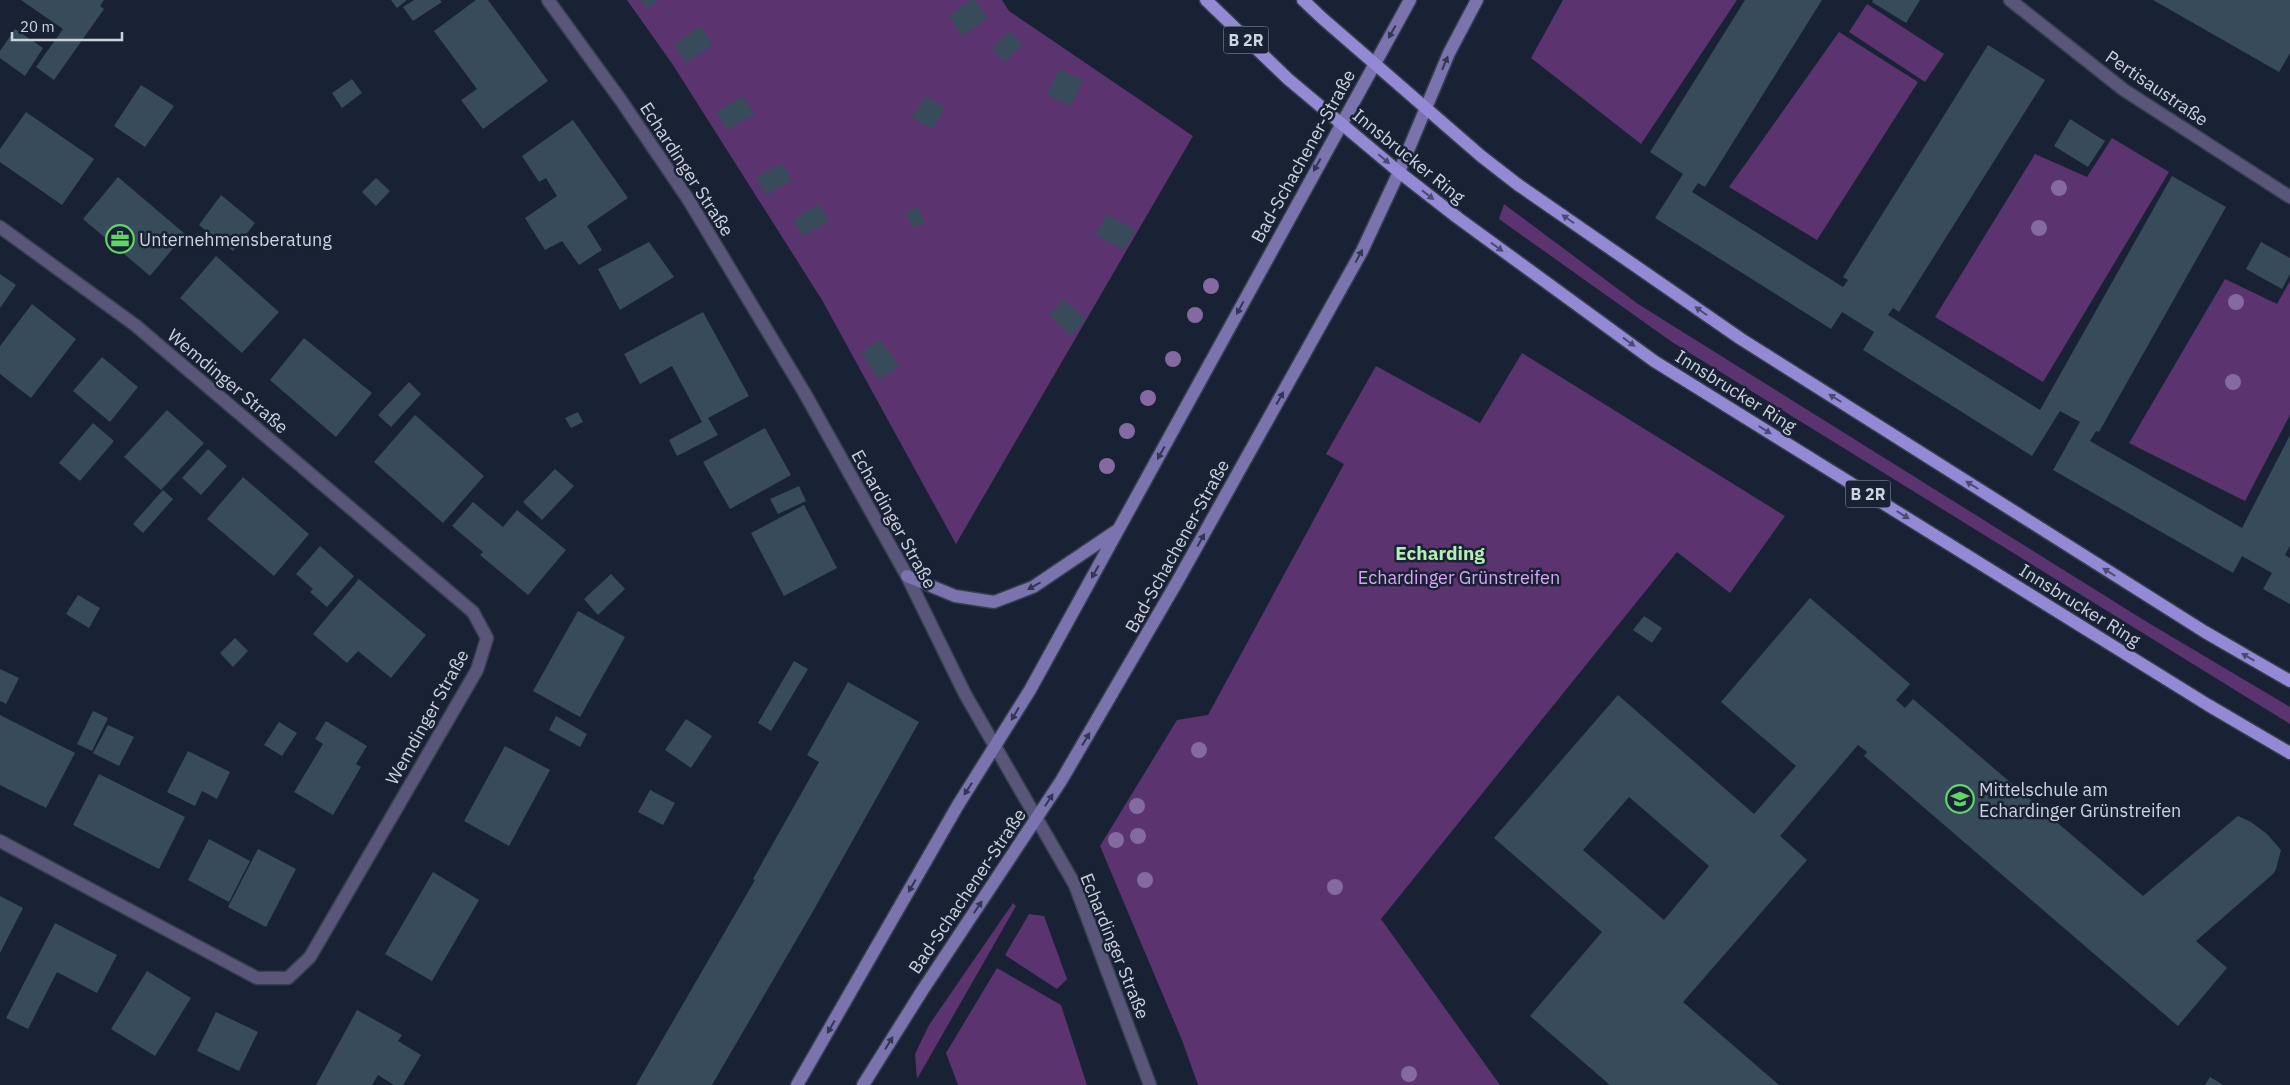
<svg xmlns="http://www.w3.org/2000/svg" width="2290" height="1085" viewBox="0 0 2290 1085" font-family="'IBM Plex Sans',sans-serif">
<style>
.green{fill:#5b336e}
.building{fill:#374b5b;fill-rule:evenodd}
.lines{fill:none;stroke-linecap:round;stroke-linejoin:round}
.street-casing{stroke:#363e4f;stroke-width:15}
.secondary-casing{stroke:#363e4f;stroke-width:15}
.primary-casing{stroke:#363e4f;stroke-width:15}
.street{stroke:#5a567a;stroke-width:12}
.secondary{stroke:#7a73ad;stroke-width:12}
.primary{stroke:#9389d4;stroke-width:12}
.tree{fill:#846aa0}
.oneway{fill:#313652}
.oneway2{fill:#4a4b74}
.labels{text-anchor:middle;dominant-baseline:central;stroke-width:5;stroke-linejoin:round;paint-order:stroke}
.shield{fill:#192234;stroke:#979eac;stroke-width:1}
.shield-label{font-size:16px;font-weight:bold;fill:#cdd3df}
.street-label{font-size:18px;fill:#cdd3df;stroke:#192234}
.poi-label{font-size:18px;fill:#cdd3df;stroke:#192234;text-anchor:start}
.park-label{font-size:18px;fill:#dba5f8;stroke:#192234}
.neighbourhood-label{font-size:19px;font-weight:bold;fill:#b4efb4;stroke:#192234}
</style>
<rect width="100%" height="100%" fill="#192234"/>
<path class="green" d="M627,0H1002L1009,11L1193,136L956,544L822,300L673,65Z
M1563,0H1737L1641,144L1531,58Z
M1867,4L1944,54L1925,82L1849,32Z
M1839,32L1918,82L1817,240L1729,187Z
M2112,138L2169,172L2043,382L1935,317L2035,154L2087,177Z
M1504,204L1638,304L2147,622L2290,707V724L1672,342L1499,219Z
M2225,279L2277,304L2290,281V415L2245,501L2129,443Z
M1522,353L1785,516L1730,593L1677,552L1381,919L1500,1085H1198L1182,1040L1100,846L1177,720L1208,715L1344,464L1326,454L1376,366L1480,423Z
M1013,903L1016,906L917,1079L915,1054L929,1025Z
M1029,914L1044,916L1067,979L1057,989L1005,955Z
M997,968L1061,1005L1087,1085H958L946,1053Z"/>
<path class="building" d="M21,0H104L100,6L104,9L54,80L36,67L63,29Z
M391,0H407L397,8Z
M414,0H440L442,2L413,21L403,7Z
M476,0H488L548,81L483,129L461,100L477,89L434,31Z
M640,0H658L647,9Z
M971,0H975L987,18L963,36L949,16Z
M1745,0H1822L1705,187L1698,183L1692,192L1843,287L1848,280L1843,277L1988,45L2045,80L1899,312L1893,308L1888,315L2040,410L2172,176L2226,207L2099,432L2096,431L2090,441L2242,528L2290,435V546L2285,555L2290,558V604L2263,589L2272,573L2242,556L2233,573L2053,470L2080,422L2060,411L2032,456L1863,350L1874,332L1842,312L1831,329L1655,218L1683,174L1650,152Z
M1873,0H1920L1906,23L1872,2Z
M2153,0H2290V53L2279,72Z
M700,26L713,44L686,63L674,45Z
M15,29L43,48L25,76L0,58V51Z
M1009,31L1022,44L1005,62L992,49Z
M1059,69L1083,80L1071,106L1047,95Z
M352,79L362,93L342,108L332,93Z
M141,85L174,106L145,147L114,126Z
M743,96L754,114L727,130L716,112Z
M926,96L945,108L932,129L912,117Z
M26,112L94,159L62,205L0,162V149Z
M2070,119L2105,141L2088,167L2054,146Z
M573,120L628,198L587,226L602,250L579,265L562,241L545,250L525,218L557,196L546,178L539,182L522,156Z
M782,163L792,180L766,195L756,178Z
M118,177L185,234L150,276L83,219Z
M376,178L390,191L376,206L362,192Z
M221,195L255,223L233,251L199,225Z
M819,204L829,221L803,236L793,220Z
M917,207L924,222L913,228L905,213Z
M1107,214L1135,230L1124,250L1096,235Z
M649,242L674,277L620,310L598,269Z
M2261,242L2290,258V274L2282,289L2246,269Z
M216,256L279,312L242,353L180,298Z
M0,274L16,285L0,308Z
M1064,299L1086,320L1071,336L1049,315Z
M32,304L76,339L31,398L0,374V346Z
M703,312L749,396L708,418L718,435L677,456L669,440L702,422L672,366L640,384L624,354Z
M304,338L372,393L336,437L270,380Z
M880,339L899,366L879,380L861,353Z
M102,357L138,387L110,422L73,391Z
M409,382L421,394L391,427L378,415Z
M167,410L204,443L161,490L124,457Z
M578,412L583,422L571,428L565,418Z
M415,415L484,476L443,523L374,462Z
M93,423L114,441L80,481L59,463Z
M765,428L791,475L730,509L703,462Z
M208,449L227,466L201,495L182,478Z
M555,469L574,486L542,520L523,502Z
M243,477L309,534L274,576L207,519Z
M799,486L806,501L778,514L770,499Z
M163,490L173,499L143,533L133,524Z
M473,502L503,527L517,510L566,550L528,595L480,555L483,552L452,526Z
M804,505L837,568L784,596L751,533Z
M320,546L354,576L327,607L310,592L313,589L296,574Z
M611,574L625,589L598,615L584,599Z
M359,579L426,635L391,678L358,651L347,663L313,634Z
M78,595L100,608L89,628L66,614Z
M1810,598L1910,684L1896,700L1905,708L1913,699L2143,896L2238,816L2251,822L2267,834L2281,850L2276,869L2273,874L2196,941L2227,968L2178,1026L1864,756L1867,752L1858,745L1780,836L1807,860L1683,1002L1779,1085H1610L1530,1016L1602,932L1494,838L1618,695L1754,814L1796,766L1721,702ZM1629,797L1709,866L1664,920L1583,850Z
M578,611L625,637L580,717L533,691Z
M1644,616L1662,628L1652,643L1633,630Z
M235,638L248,651L233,667L220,653Z
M794,661L808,669L771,731L758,723Z
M0,669L19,678L6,704L0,701Z
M848,682L919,722L812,913L712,1085H636L755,880L753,879L819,762L807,755Z
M93,711L108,718L92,751L77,744Z
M0,715L75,753L46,808L0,785Z
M556,716L587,734L580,747L549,730Z
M686,719L712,736L691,768L665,750Z
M326,721L367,746L356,764L361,767L333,815L294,792L323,744L315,739Z
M279,722L297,733L282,756L264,745Z
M108,725L134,737L119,766L93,753Z
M505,746L550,770L509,846L464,821Z
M188,751L230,772L217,799L202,791L195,806L167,792Z
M99,774L185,817L159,869L73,825Z
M650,790L675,803L663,825L638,812Z
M209,839L250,861L229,902L188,880Z
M258,849L296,869L266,927L228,907Z
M433,872L479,900L432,981L385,954Z
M0,896L23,908L0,953Z
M55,923L117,955L97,993L57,972L28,1029L6,1018Z
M147,971L191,998L155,1056L111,1029Z
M357,1010L402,1035L398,1041L421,1055L403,1085H394L378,1075L372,1085H316Z
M216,1012L258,1032L239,1071L197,1051Z
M2210,1077L2223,1085H2205Z"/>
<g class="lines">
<defs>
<path id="street" d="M548,0L620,99L688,199L804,392L907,576L965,694L1075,885L1150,1085
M2010,0L2124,90L2290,197
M0,227L135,325L473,612L487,638L477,670L310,957L288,978H257L0,841"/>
<path id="secondary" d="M907,576L955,596L994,602L1033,587L1116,531
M797,1085L958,805L1030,690L1410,0
M863,1085L922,991L1061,781L1177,582L1362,251L1399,172L1449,53L1477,0"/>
<path id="primary" d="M1206,0L1288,79L1399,172L1458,218L1654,361L2208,705L2290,753
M1303,0L1322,18L1481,156L1517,184L1741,339L2205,632L2290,681"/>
</defs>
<use href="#street" class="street-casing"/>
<use href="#secondary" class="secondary-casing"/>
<use href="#primary" class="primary-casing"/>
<use href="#street" class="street"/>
<use href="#secondary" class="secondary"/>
<use href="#primary" class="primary"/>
</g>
<g class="tree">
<circle cx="2059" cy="188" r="8"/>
<circle cx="2039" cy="228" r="8"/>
<circle cx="1211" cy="286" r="8"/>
<circle cx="2236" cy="302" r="8"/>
<circle cx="1195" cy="315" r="8"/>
<circle cx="1173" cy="359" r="8"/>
<circle cx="2233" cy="382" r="8"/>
<circle cx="1148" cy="398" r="8"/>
<circle cx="1127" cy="431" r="8"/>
<circle cx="1107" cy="466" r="8"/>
<circle cx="1199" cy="750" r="8"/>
<circle cx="1137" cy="806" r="8"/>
<circle cx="1138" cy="836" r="8"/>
<circle cx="1116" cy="840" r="8"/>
<circle cx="1145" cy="880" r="8"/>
<circle cx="1335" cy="887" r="8"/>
<circle cx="1409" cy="1074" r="8"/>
</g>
<defs><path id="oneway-solid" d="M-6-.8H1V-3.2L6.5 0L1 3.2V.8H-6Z" transform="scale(1.25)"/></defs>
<g class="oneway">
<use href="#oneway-solid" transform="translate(1392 32) rotate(119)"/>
<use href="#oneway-solid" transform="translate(1445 63) rotate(-67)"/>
<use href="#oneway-solid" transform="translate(1317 165) rotate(119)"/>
<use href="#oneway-solid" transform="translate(1359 256) rotate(-62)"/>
<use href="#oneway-solid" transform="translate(1240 308) rotate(118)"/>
<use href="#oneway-solid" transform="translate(1280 398) rotate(-61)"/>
<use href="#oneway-solid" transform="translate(1161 453) rotate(119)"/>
<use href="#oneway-solid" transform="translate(1201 540) rotate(-61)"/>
<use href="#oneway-solid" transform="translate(1095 572) rotate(119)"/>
<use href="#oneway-solid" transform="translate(1034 586) rotate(151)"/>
<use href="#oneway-solid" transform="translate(1015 714) rotate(121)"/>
<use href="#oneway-solid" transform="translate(1086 739) rotate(-59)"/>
<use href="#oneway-solid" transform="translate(968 789) rotate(123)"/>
<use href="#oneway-solid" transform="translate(1049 800) rotate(-57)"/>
<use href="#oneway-solid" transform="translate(912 886) rotate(120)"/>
<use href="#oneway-solid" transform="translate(978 907) rotate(-56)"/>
<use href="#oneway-solid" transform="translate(831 1027) rotate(120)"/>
<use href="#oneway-solid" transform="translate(889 1043) rotate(-58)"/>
</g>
<g class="oneway2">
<use href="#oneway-solid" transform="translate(1384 159) rotate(40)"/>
<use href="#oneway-solid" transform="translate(1428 195) rotate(38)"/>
<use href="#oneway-solid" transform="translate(1568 219) rotate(-145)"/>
<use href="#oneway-solid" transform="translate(1497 247) rotate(36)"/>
<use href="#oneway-solid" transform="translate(1701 311) rotate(-145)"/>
<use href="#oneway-solid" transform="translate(1629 342) rotate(36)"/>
<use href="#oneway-solid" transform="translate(1835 398) rotate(-148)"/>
<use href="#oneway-solid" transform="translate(1765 430) rotate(32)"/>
<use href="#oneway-solid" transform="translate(1972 485) rotate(-148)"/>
<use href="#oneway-solid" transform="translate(1903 515) rotate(32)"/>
<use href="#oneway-solid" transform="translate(2109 572) rotate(-148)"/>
<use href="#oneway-solid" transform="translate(2248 657) rotate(-150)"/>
</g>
<defs>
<symbol id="office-ring" viewBox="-11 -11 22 22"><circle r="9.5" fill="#192234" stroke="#62d469" stroke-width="1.5"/><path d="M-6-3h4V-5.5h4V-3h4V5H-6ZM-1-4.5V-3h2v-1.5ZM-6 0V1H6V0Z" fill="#62d469"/></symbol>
<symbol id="school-ring" viewBox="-11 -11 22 22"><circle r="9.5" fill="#192234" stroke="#62d469" stroke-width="1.5"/><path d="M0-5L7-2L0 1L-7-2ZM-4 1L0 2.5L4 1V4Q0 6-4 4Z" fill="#62d469"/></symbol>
</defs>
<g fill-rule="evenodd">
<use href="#office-ring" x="104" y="223" width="32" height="32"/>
<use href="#school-ring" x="1944" y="783" width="32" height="32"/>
</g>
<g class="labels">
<g class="shield">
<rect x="1223.5" y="26.5" width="45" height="27" rx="4"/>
<rect x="1845.5" y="480.5" width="45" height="27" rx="4"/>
</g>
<g class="shield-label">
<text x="1246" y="40">B 2R</text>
<text x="1868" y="494">B 2R</text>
</g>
<g class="street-label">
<text transform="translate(2157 88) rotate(34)">Pertisaustraße</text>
<text transform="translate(1303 156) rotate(-61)">Bad-Schachener-Straße</text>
<text transform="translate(1409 156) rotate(39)">Innsbrucker Ring</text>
<text transform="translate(687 169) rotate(57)">Echardinger Straße</text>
<text transform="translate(228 381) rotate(40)">Wemdinger Straße</text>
<text transform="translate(1736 391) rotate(32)">Innsbrucker Ring</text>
<text transform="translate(894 519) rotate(61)">Echardinger Straße</text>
<text transform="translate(1177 546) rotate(-61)">Bad-Schachener-Straße</text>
<text transform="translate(2080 605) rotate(32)">Innsbrucker Ring</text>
<text transform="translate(427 717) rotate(-61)">Wemdinger Straße</text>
<text transform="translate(967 891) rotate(-56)">Bad-Schachener-Straße</text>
<text transform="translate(1115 946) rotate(68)">Echardinger Straße</text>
</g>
<g class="poi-label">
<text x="139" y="239">Unternehmensberatung</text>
<text x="1979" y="789">Mittelschule am<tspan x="1979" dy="21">Echardinger Grünstreifen</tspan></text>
</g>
<g class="park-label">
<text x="1459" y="577">Echardinger Grünstreifen</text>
</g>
<g class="neighbourhood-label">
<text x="1440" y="553">Echarding</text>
</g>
</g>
<path d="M12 32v8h110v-8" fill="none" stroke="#cdd3df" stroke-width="2.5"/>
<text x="20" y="32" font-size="15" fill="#cdd3df" stroke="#192234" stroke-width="4" paint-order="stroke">20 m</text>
</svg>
